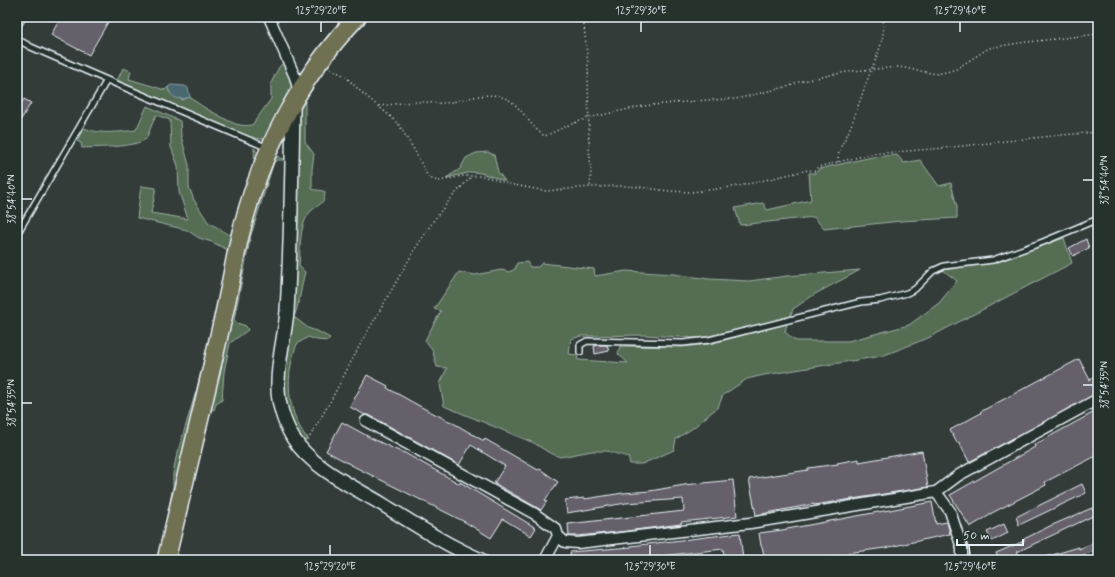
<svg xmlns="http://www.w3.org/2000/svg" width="1115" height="577" viewBox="0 0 1115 577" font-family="Mynerve,sans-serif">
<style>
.green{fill:#546d53;stroke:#9eafa6}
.water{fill:#4a6770;stroke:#899ea6}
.building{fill:#66606a;stroke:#e8f1f8}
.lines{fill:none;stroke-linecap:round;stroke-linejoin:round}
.service-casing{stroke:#e8f1f8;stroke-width:8}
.minor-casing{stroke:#e8f1f8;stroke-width:13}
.tertiary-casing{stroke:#e8f1f8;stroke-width:16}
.primary-casing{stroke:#e8f1f8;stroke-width:20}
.path{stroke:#e8f1f8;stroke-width:1.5;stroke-dasharray:1 3;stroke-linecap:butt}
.service{stroke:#26332d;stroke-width:5}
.minor{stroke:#26332d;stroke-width:10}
.tertiary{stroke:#26332d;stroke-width:13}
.primary{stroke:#706f52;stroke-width:17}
.ticks{fill:none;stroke:#e8f1f8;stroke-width:1.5}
.neatline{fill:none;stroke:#e8f1f8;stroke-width:1.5}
.ticks-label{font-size:10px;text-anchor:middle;fill:#e8f1f8}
</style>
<rect width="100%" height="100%" fill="#333c39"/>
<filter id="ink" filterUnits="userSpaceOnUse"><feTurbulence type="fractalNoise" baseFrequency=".025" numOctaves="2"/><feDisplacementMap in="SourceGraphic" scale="8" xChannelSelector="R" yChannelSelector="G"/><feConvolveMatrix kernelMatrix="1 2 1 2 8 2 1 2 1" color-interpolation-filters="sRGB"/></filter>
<g filter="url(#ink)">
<path class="green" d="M284,62L289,72L293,89L270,136L261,139L251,137L117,81L123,68L131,71L129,79L165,90L168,87L169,92L182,100L190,97C198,104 205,108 214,113C227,119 236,128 252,125L271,99V83L279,67Z
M324,70L306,97L305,102V142L314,154L312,169V189C317,191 320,189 325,192C325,204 319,204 311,211C298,225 301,249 299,266L305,272C301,287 300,302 294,317L308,328L319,332L330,338L328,341L317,340L308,337L297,344C285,375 286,409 306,437H308L302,445L297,437L285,404L284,380L301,104Z
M147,106L180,121L181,136L189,165V187L194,200L208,222L230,235L233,234C234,228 235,222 237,216C243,192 257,174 254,148L258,153V159L162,543L173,486V473L176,458L197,388L230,255L226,249L212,242L199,238L187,230L137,218L141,186L156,188L151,213L188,219L179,192L178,166L171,147L170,120L156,115L146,139C133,148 98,147 82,148L81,143L77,141L84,128C99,135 120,132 136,130Z
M488,152L494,155L498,172L505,181L481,173L472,172L446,178L460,169L466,158L476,153Z
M897,155L904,163L920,160L939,186L951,183L957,207V218L901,221L824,229L814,217L740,225L735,208L763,203L767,210L811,200L809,173H815L819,169L872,157Z
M274,156L279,157L286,160H277L274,162L251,235L234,320L237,323L246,326L248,330L230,343L224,372L222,400L216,404L214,410L211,409L175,560H171L248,229Z
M1064,238L1072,263L928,338L882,356L764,375L747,379L723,395L718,407L693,428L676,439L674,450L642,464H630L628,457L607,451H592L560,457L548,452L534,443L444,406L440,384L447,368L437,367L432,349L425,340L441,311L434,309L459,272L475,275L501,270L509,272L515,269L517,263L527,262L530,267H538L542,263L594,269L595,276L626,271L673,274L709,279L749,281L787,276L860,270L815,294L793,309L790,317L741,330L698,338L644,335L581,336L571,339L569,354L577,355L578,360L628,363L618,354L620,346L681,347L709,344L787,324L785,332L796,341H848L909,325L939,303L957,281L943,270L994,263Z"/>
<path class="water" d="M171,85L185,86L188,88L190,97C180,100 171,100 168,87Z"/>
<path class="building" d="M17,17H27L22,26L17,23Z
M61,17H101L108,22L89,55L51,35Z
M24,99L31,103L17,126V110Z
M1086,239L1089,248L1073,256L1069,248Z
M598,345H607L609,351L595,354L594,346Z
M1079,359L1090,380L1094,377L1098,384V393L969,462L959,442L957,443L950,430L981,413L980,412Z
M367,375L388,386L387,388L425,409L455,424L484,441L485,439L538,470L540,469L558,482L545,500L547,501L541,510L494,483L505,466L471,445L459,465L369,415H365L350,407Z
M1098,410V455L1045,482L1046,485L990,514V515L970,527L950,495L1035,447L1034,445Z
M342,422L371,438L403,453V452L460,484V482L536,528L531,536L503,519L491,538L465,522L355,467L326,451Z
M922,451L928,487L814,505V504L756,515L749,479L808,470V468L838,464L837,463L859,459V462Z
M733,480L737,516L681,522V524L619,532L576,536H569L568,524L684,511L683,499L626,503L567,513L565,500L585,498V499L623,493L650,491L684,485Z
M1082,484L1086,493L1019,525L1016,517Z
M932,502L936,524L947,522L950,534L885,548L847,553V554L820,559V560H765L762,546H761L759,533L782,530Z
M1092,508L1095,515L1017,552L1021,560H999L996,553L1024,541V539L1050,526Z
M1004,524L1008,533L992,541L987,532Z
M740,533L743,560H725L723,549L624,560H571L570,552L631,547V546Z
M1098,541V550L1068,560H1042V558L1079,547V549Z"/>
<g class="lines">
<defs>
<path id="service" d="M17,39L31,47L107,80L268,148
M17,234L107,80
M580,352V345L587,341L683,343L709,340L861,302L880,300L907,293L915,289L933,271L944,266L993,260L1043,242L1098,219"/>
<path id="minor" d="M269,17L295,77L299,92
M366,421L535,514L556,529L558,536L565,542L578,543L750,523L936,492L959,475L1098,399
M936,492L950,511L962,548V560
M545,560L558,536"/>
<path id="tertiary" d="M293,103C292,173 291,242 287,311C285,335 278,359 278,383C277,401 284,423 293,438C312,468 352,486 382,504C414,524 446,545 481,560"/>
<path id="primary" d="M166,560C184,484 203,407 220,331C228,299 233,267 240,236C260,154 299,78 357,17"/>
</defs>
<use href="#service" class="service-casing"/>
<use href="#minor" class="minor-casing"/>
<use href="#tertiary" class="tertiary-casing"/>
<use href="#primary" class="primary-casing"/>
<path class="path" d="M583,17L588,64L589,147L591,171L590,187
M583,24L658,17
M331,69L345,76L359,90L390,116L399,125L416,153L428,177L434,180L440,181L462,176H482L514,185L546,191L590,187L624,186L640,187L668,191L692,192L739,186L808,170L814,171L818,167L871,154L944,148L1061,135L1098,132
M379,106C391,105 404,102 416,102C425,101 434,104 443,103C464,102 488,88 509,100C523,109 532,129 545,136L569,125L588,118L643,106L707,100L736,99L790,86L799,82L830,75L852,71L899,67L936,74L947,72L956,69L989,48L1019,43L1098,34
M838,162C837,148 846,140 850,128C856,113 861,97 867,81C875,58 886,43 883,17
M308,440L330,402L360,345L415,249L434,220L452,197L472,176"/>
<use href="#service" class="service"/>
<use href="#minor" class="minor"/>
<use href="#tertiary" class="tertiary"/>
<use href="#primary" class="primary"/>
</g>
</g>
<path class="ticks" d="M321,22V32M641,22V32M960,22V32M1083,180H1093M22,199H32M1083,385H1093M22,403H32M330,545V555M650,545V555M969,545L970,555"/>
<rect width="1115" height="577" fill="none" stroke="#26332d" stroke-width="44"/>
<path d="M957 539v6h66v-6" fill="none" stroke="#e8f1f8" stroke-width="2"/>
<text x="963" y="539" font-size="12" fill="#e8f1f8" stroke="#26332d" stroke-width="3" paint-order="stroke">50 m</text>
<rect x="22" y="22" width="1071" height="533" class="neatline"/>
<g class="ticks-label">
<text x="321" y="14">125°29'20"E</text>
<text x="641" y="14">125°29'30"E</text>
<text x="960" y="14">125°29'40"E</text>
<text transform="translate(1104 180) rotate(-90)" y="4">38°54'40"N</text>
<text transform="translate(11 199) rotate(-90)" y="4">38°54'40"N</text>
<text transform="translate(1104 385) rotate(-90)" y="4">38°54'35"N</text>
<text transform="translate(11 403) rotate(-90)" y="4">38°54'35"N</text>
<text x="330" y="570">125°29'20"E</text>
<text x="650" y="570">125°29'30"E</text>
<text x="970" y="570">125°29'40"E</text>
</g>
</svg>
